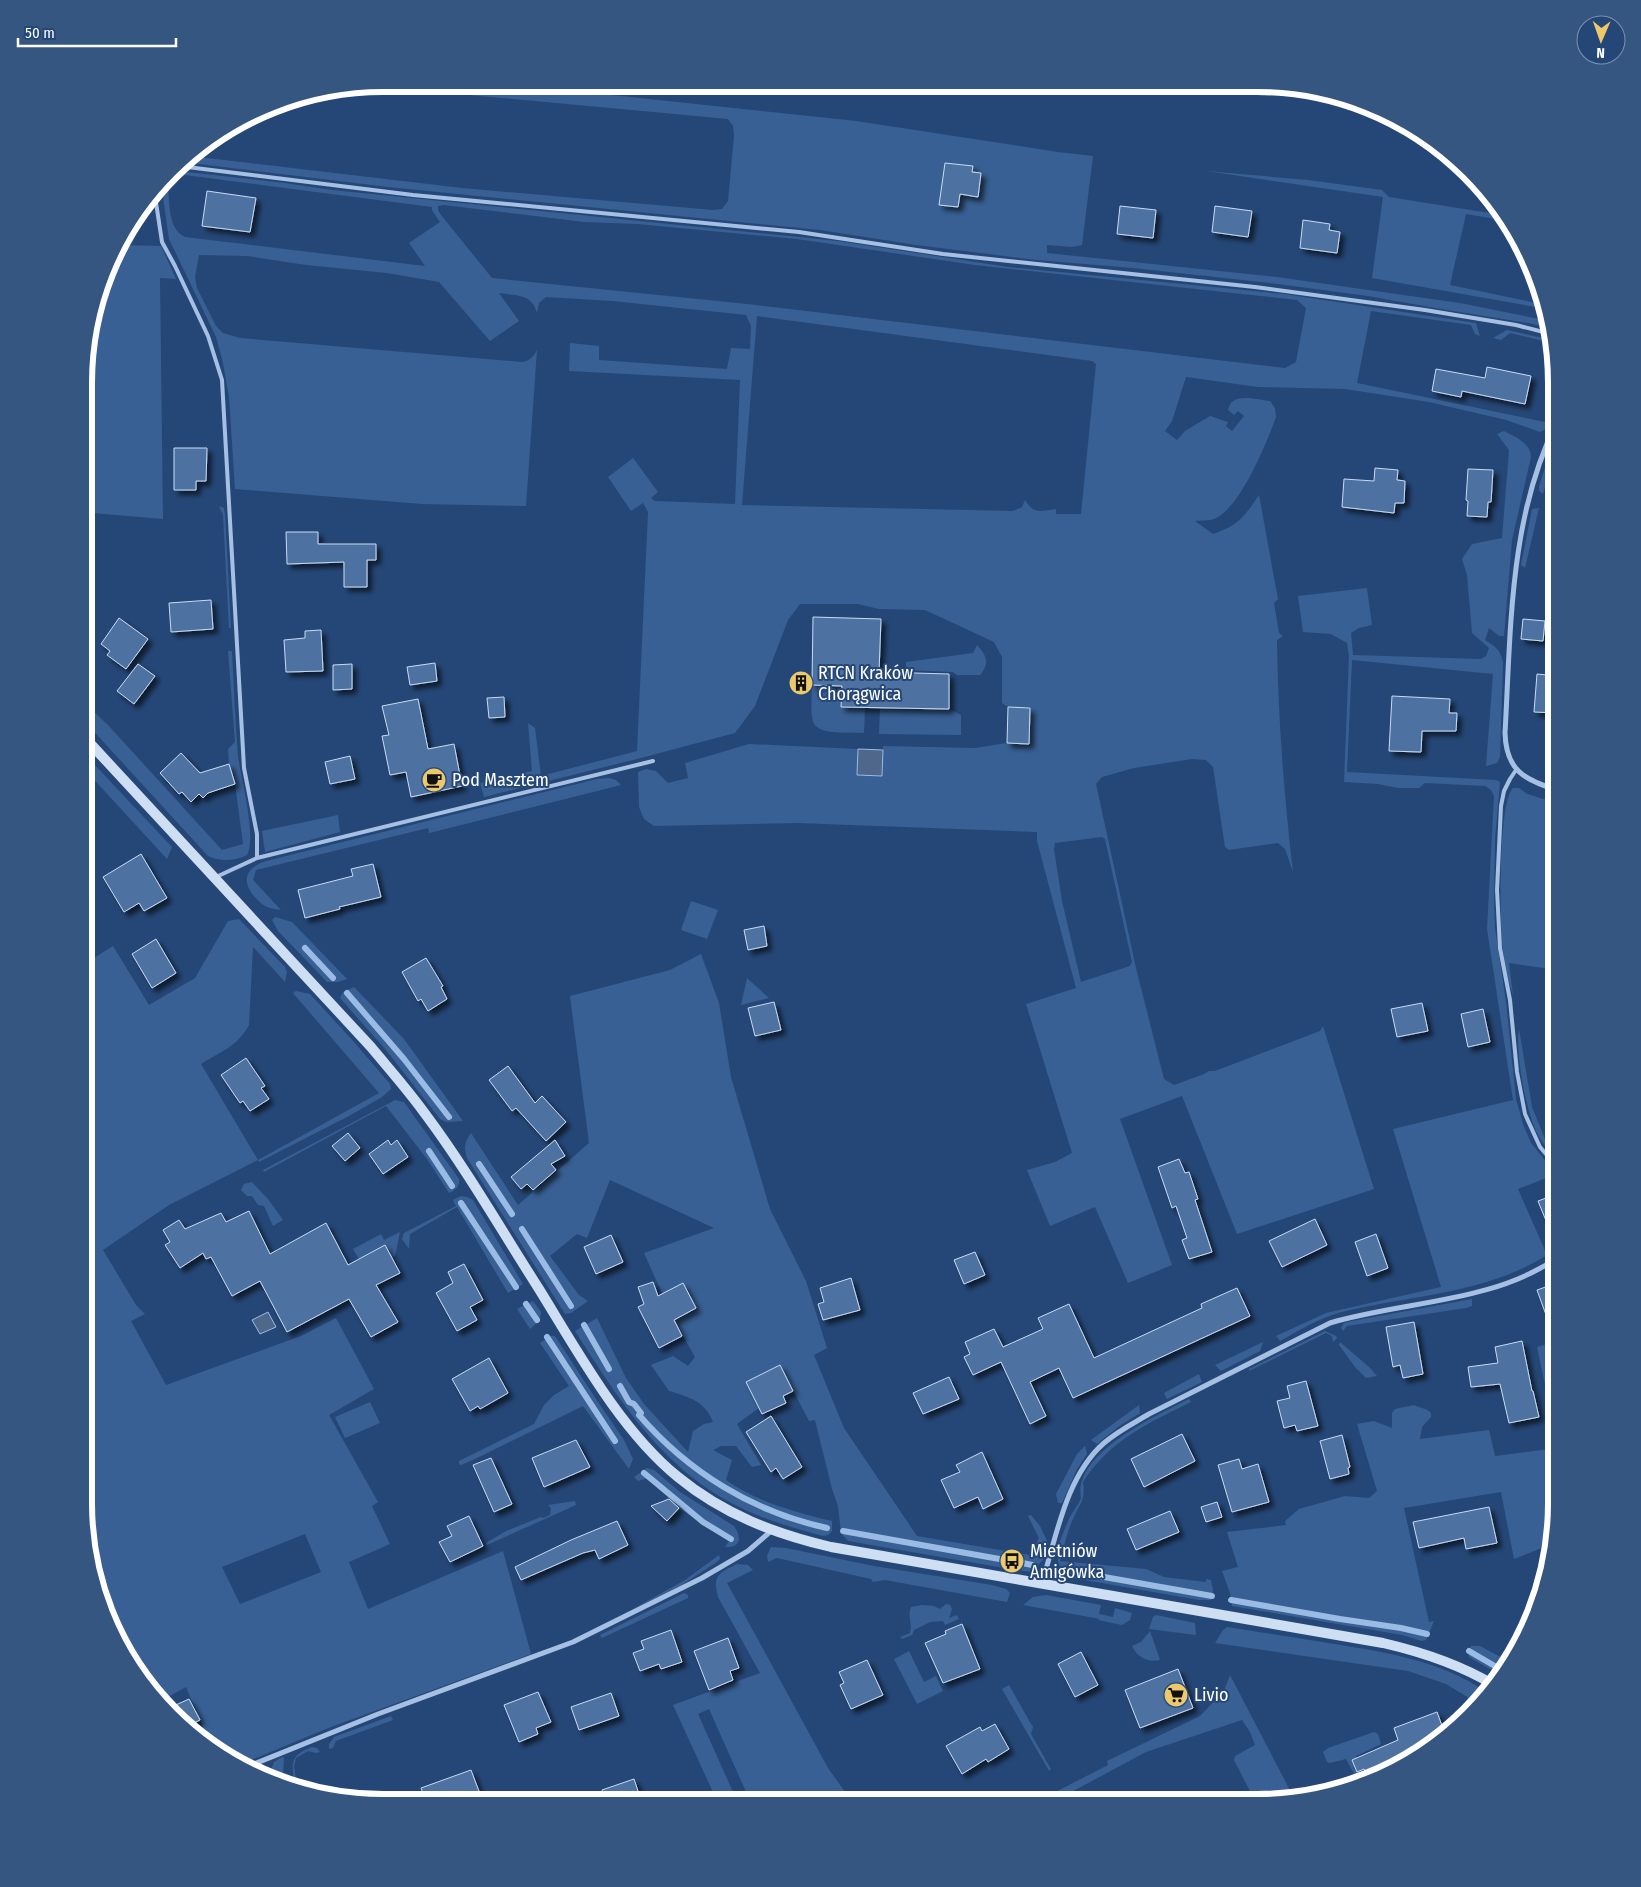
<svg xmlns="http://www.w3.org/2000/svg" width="1641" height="1887" viewBox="0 0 1641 1887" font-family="'Fira Sans Condensed',sans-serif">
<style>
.green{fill:#386094;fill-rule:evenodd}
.water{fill:#4e678a;stroke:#9abbe3}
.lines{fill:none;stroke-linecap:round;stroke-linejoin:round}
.stream{stroke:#9abbe3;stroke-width:6}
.building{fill:#4d71a1;stroke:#c8dbf2;filter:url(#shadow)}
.lane{stroke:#a6c0e3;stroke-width:4}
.street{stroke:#a6c0e3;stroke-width:5}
.secondary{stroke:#cedef3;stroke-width:10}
.labels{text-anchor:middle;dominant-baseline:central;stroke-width:4;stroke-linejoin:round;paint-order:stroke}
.poi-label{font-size:18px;fill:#fff;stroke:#254777;text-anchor:start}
.rim{fill:none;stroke:#fff;stroke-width:6}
</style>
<defs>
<filter id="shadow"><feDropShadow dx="4.5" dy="4.5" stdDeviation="2.5" flood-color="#0009"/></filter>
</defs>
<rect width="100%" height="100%" fill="#254777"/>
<path class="green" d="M384,84H488L602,94L856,121L1058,152L1093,156L1082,245L1072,247L1047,245V253L1277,277L1460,303L1549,321L1550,328L1528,323L1441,309L1368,296L1270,283L1133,268L1037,260L916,245L820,230L388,187L183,162L189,156L462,188L713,210L722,209L728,201L734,136L733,126L728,119L373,86Z
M1253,86H1297L1314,91L1254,86Z
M1206,171L1308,180L1382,190L1389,197L1502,215L1507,221L1466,214L1450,285L1546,305L1547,309L1372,278L1383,197Z
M187,172L284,183L332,190L838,241L1008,267L1284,294L1476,323L1480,336L1475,334L1471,325L1371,311L1357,383L1545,422L1557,396V408L1546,429L1540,432L1506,420L1429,402L1345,389L1258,387L1186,377L1172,421L1165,431L1177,440L1185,431L1210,416L1228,422L1226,426L1232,431L1244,416L1238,411L1234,415L1228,410C1232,391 1256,400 1270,401L1275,408L1276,417C1267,442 1240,509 1214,519C1209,521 1201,520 1195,521L1213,534C1239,525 1244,517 1259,495L1278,599L1274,603L1279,633L1283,636L1277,640C1278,718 1284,795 1293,872L1285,849L1278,843L1229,850L1225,847L1213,767L1206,760L1192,759L1134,768L1102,777L1096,784L1136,968L1164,1079L1174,1085L1204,1074L1209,1071H1215L1320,1031L1323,1026L1374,1189L1237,1234L1182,1096L1120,1119L1172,1265L1128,1283L1095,1207L1050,1226L1027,1170L1055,1162L1072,1153L1026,1004L1076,988L1037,841V832L797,823L654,826L644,819L639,807L638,772L646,769L656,771L668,783L688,778L685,763L749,744L858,749L857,775L882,776L883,746L975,748L1007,743L1029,744L1030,707H1008L1002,703V657L994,642L925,610L879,609L858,604H800L788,620L755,706L735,733L641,758L484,797L480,783L532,771L528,723L535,728L541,776L637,751L648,512L643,503L631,511L608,477L633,458L658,492L651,498L655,501L735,504L740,380L569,371L570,343L599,346V360L727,369L731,348L750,349L751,326L746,315L613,301L546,297L539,303L537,313C532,293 516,296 499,293L519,321L490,341L439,282L387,273L306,265L247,256L199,255L195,277L197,288L216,326L223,333L240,338L522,362C530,361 533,357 537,350L526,506L422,504L235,489L229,397L223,363L216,337L169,239L162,190L170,179ZM185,175L432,207V210L440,222L409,243L425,266L185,237C168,229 170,205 168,188L173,181ZM444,205L584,222L637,224L797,239L975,265L1297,300L1306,308L1296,362L1285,368L747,304L492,278L441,215L438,210V206ZM757,316L1092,361L1096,364L1081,514H1056V509C1041,511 1034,515 1025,500L1022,507L1013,511L742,505ZM1102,837L1105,839L1132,962L1130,966L1081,982L1062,901L1054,849L1055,843Z
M120,245L161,246L176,279L160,278L163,519L92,513L88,536L89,325Z
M1507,330L1551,340L1552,343L1510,333L1501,340L1493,338Z
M1504,431C1515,437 1531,443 1531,457L1512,540L1504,636H1499L1489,628L1485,640C1495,646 1501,650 1503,663L1500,757L1497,763L1486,766L1493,674L1352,660L1347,772L1496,780L1500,782L1495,839L1494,900L1495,928L1506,1002L1516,1099L1523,1124L1531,1143L1556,1174L1518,1189L1547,1255C1484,1295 1408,1295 1338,1313C1318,1319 1298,1331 1280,1341L1276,1336L1326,1313L1441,1287L1393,1129L1513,1100L1487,929L1494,796L1491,790L1485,786L1425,783L1419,788H1398L1378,784L1344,782L1349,656L1347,643L1331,634L1303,632L1298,596L1367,588L1372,625L1359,628L1351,633L1353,655L1481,659L1486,656L1489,648L1472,633L1467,575L1462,559L1472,544L1502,538L1509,450L1497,434Z
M1557,435V449L1543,494L1539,491V486L1552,446Z
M219,506L224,508L225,514L231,628H229L223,515Z
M1539,508L1525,568L1521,565L1532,509Z
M977,645C987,656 990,663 980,675H957L953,672L906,670V662L973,653Z
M228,651H232C234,686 235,721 238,756C241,780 257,836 247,855C235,861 220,862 208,856L88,725V706L108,725L222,850L243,844L235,784L229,764L228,749L235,742Z
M812,685L842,686V707H865L864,733C852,732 816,736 813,721C810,710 812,696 812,685Z
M880,708L949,709L961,715V735L879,734Z
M91,761L172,847L167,859L87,772V763Z
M609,778L616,780L621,785L429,833L428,828L256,870L253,880L281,910C275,909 267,908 262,904C243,888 239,870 266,861L597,779Z
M1513,788H1519L1527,794L1557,803V970L1509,963L1513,995C1507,979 1504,959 1502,943C1500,919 1498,802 1513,788Z
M338,815L340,832L265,852L262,831Z
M691,901L718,910L707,939L681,930Z
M275,917L292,922L347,979L338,982H327L278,931L272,920Z
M239,919L285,967L287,972L285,982L253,947L249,1025C238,1046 220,1052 201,1064L258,1160L379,1093L293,993L296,991L310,994L354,1042L390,1084L391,1089L382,1097L349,1116L259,1162L258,1160L169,1205L103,1250L136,1305L145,1314L131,1321L166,1385L301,1336L336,1318L374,1389L329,1415L378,1502L372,1506L390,1544L349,1562L368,1609L503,1551L531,1654L331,1727L239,1765L215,1749L209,1741L186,1687L161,1701L124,1654L94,1581L84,1504L86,963L113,946L149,1005L195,978L228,921ZM305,1534L321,1572L240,1604L222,1567Z
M701,954L719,1003L731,1077L770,1209L806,1281L827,1348L814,1355L844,1428L917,1536L1030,1555L1039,1538L1028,1516L1031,1515L1040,1526L1048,1543L1043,1560L1031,1572L1017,1570L1018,1559L1006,1557L1004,1568L848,1541L841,1533L838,1506L832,1489L815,1420L809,1421L780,1365L746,1382L759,1408L737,1424L761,1465L752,1467L736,1446H721L713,1450L732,1460L726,1480C757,1502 795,1512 832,1521V1531L828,1535L823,1536C801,1530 779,1524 757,1515C669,1479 624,1408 575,1331L597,1318L626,1378L644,1404L688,1452L693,1431L704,1424L713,1422C705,1401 689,1397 669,1391L651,1365L673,1356L688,1366L695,1357L674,1320L644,1253L714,1228L610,1180L587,1238L577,1234L550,1256L579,1295L588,1301L571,1313L565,1314L467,1158C464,1148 464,1143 471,1133L518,1205L589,1143L570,996L670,970Z
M747,978L769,998L741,1005Z
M354,987L404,1039L463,1121L446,1122L440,1119L386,1050L340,998L343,992Z
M1519,1029L1532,1107L1547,1144L1557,1157V1162C1550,1152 1542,1143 1537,1133C1526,1111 1515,1053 1519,1029Z
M395,1100L404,1102L459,1179C460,1187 455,1190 449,1193L427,1159L386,1106L264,1172L263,1170Z
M252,1182L268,1199L283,1220L273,1226L264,1206L258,1205L252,1196H247L241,1190L244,1184Z
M461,1196L467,1197L473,1200L523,1284L508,1293L457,1207L410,1234L409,1249L402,1239L404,1233L456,1206L453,1200Z
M400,1232L395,1256L392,1258L385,1245L359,1259L353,1249L381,1234L384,1240Z
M1472,1299V1306L1466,1308L1347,1326L1343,1331L1341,1328L1344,1323L1352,1321Z
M533,1301L541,1312L540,1320L530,1329L517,1309Z
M1325,1331L1336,1336L1337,1338L1333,1342L1332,1336L1326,1333L1249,1371V1369Z
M551,1336H555L596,1399L624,1440L633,1459L629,1469L583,1406L475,1459L461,1465L459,1464V1461L534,1424L544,1405L554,1395L569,1386L540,1343Z
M1557,1341V1441L1537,1347Z
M1263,1342L1260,1351L1221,1371L1215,1365Z
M1340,1342L1369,1367L1377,1376L1366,1378L1355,1367L1339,1345Z
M1199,1374L1202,1382L1167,1399L1164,1393Z
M1189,1399L1191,1402C1148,1423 1109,1441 1083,1482C1086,1501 1079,1504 1073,1519C1067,1532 1064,1547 1060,1561L1146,1569L1164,1577L1206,1582V1579L1211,1580L1213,1590L1211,1600H1199L1073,1578C1047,1566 1060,1540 1069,1519C1072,1512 1078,1506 1081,1498C1073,1453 1156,1416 1189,1399Z
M370,1402L380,1423L345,1438L335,1417Z
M1139,1405L1140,1413L1118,1427L1097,1444L1091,1440Z
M1414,1405C1420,1408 1426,1408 1431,1413V1417L1422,1427L1420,1439L1489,1430L1495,1456L1557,1448V1523L1552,1544L1514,1559L1501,1492L1404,1508L1429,1622L1434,1621L1426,1640L1422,1641L1402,1635L1232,1606L1230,1593L1222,1571L1238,1567L1227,1532L1286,1525L1285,1521L1299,1509L1345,1496L1369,1498L1377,1491L1357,1424L1374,1421L1392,1428V1413L1395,1409Z
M1085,1446L1087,1454L1077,1469L1062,1503H1058L1056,1494L1077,1454Z
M647,1468L654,1470L680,1492L734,1526C742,1537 741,1548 725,1547L729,1541L679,1508L648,1478L638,1481L634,1477Z
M575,1501L576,1505L487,1545L486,1543L506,1531L541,1517L543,1518L550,1515L551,1508L548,1505Z
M771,1547L786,1548L874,1566L992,1585L1006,1589L1010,1593L1007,1602L885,1580L873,1582L871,1579L777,1558L768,1562L767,1556Z
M719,1555L720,1559L717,1562L680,1586L631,1610L685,1580Z
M737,1564L748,1565L753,1570L727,1583L828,1768L853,1803H751L709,1709L698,1714L738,1803H718L673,1705L760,1673L718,1597C712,1575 719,1573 737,1564Z
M684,1593L688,1595V1598L602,1638L600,1635Z
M1046,1595L1101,1605L1099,1614L1113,1617L1115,1608L1132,1613L1130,1620L1122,1625L1098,1620L1100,1619L1023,1605L1033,1597Z
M946,1604L950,1605L952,1609L949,1618L957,1615L959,1619L945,1625L943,1621L930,1622L914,1630L912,1635L902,1639L900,1637L910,1633C913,1623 907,1618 911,1607L922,1605L934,1606L940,1609Z
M1156,1615L1195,1623L1196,1635L1149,1629L1153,1617Z
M1227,1627C1259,1632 1290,1637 1322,1642C1378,1651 1440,1659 1488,1693L1479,1704L1446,1684L1408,1671L1215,1643L1223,1630Z
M1150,1631L1160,1660C1148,1663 1137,1657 1132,1646L1141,1642Z
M1471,1646H1480L1510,1662L1502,1676L1469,1657L1468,1653Z
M909,1651L924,1682L936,1676L943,1691L917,1704L894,1659Z
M1230,1675L1295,1800L1277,1803H1256L1234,1760L1235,1756L1255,1745L1250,1732L1242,1720L1146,1752L1051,1803H1034L1108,1765L1107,1761L1200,1716L1224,1691Z
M1009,1685L1031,1724L1033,1727L1031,1734L1051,1769L1049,1771L1002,1689Z
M391,1716L393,1720L336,1741L333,1748L329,1749V1744L334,1737Z
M1374,1732L1378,1734L1381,1744L1356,1756L1367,1779L1359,1783L1346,1759L1330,1763L1327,1762L1323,1752L1328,1748Z
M312,1747L317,1748L320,1752L316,1753L308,1751L296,1758L294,1767L298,1790L296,1789C292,1766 287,1756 312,1747Z
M282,1757L284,1758L283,1775L286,1787L279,1784L277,1771L271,1770L274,1762Z"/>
<path class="water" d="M858,749L883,750L882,776L857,775Z
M268,1312L276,1327L260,1334L252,1320Z"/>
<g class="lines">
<path class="stream" d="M305,948L333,978
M347,993L404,1059L449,1117
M429,1151L452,1186
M479,1164L512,1214
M461,1203L516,1287
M522,1229L571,1306
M526,1304L537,1320
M584,1325L609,1369
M547,1337L615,1441
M620,1386L629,1402L634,1404L641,1413L639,1415C688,1472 753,1512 827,1528
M644,1473L703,1522L731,1539
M843,1531L1005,1560
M1018,1562L1032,1565
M1070,1571L1212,1596
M1231,1600L1340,1619L1401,1628L1427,1634
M1469,1651L1505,1672"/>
</g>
<path class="building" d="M945,163L973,166L972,172L981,173L978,197L960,194L958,207L939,205Z
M207,191L256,198L250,232L202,226Z
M1120,206L1156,210L1153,238L1117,234Z
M1215,206L1252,211L1248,237L1212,232Z
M1303,220L1330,224L1329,230L1340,232L1337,253L1300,248Z
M1487,367L1531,376L1525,404L1462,391L1461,397L1432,391L1436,369L1485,378Z
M174,448H207L206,481H196V490H174Z
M1375,468L1398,470L1397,480L1405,481L1404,503H1395L1394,513L1342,507L1344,479L1374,481Z
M1468,469L1493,470L1491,502H1488L1487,517L1467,516L1468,501L1466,500Z
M286,532H318V544H376V560H367V587H344V562L287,564Z
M211,600L213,629L171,632L169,603Z
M813,617L881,619L879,672L949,674V709L841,707L842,686L812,685Z
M119,618L148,639L126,669L107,655L110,651L101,644Z
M1523,619L1545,621L1543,641L1521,639Z
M321,630L323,671L286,672L284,640L305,638V631Z
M435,663L437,681L410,685L407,667Z
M138,664L155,676L134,704L117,691Z
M352,664V689L333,690V665Z
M1537,674L1557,676V713L1534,712Z
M1392,696L1450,699L1449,713H1457L1456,731H1422L1421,752L1389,751Z
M504,697L505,717L489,718L487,698Z
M418,699L428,749L454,744L462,786L411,797L406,772L390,775L382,736L389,735L382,706Z
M1008,707L1030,708L1029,744L1007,743Z
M181,753L200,773L229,764L235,784L208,793L203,798L199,794L191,802L182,792L179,794L160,773Z
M350,756L355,779L330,784L325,762Z
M141,854L167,898L144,911L139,903L124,912L103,877Z
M373,864L381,897L339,907L340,909L305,918L298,890L353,876L351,869Z
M764,926L767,946L748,950L744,930Z
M156,939L176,973L152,988L132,954Z
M426,958L443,986L441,987L447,999L428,1011L421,999L418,1001L402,972Z
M774,1002L781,1030L755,1036L748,1008Z
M1422,1003L1428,1031L1397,1037L1391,1009Z
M1483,1009L1490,1042L1468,1047L1461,1014Z
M246,1058L265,1086L261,1088L269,1099L250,1111L243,1101L240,1103L221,1075Z
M508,1066L535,1103L542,1096L566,1122L546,1141L516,1108L512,1111L489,1080Z
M348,1133L360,1148L345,1161L332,1146Z
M388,1140L391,1145L397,1140L408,1157L383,1174L369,1154Z
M555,1140L565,1156L551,1164L556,1170L533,1190L527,1184L521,1189L511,1177Z
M1179,1159L1185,1173L1189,1172L1198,1199L1195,1200L1212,1252L1189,1259L1182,1240L1187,1238L1176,1206L1172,1208L1158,1167Z
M1557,1194V1245H1556L1538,1201Z
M249,1211L270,1254L326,1223L348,1265L385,1245L400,1273L376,1285L398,1322L371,1337L349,1299L287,1332L260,1281L232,1296L211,1257L206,1259L203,1253L180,1268L165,1245L170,1242L163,1230L179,1220L185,1229L221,1213L226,1222Z
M1315,1219L1327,1245L1282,1267L1269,1241Z
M1376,1234L1388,1268L1367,1276L1355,1242Z
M611,1235L623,1262L596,1274L584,1247Z
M975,1252L985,1275L964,1284L954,1260Z
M464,1264L483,1300L470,1307L477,1320L457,1331L436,1293L453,1283L448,1272Z
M851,1278L860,1310L823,1320L818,1304L824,1302L820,1288Z
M653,1282L658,1296L683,1283L696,1308L674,1320L682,1336L659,1348L638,1307L644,1304L638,1287Z
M1557,1283V1337H1554L1537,1290Z
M1237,1288L1250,1316L1073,1398L1059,1368L1030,1382L1046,1416L1030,1424L1001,1362L973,1375L964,1357L970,1354L965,1342L994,1329L1003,1347L1043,1329L1038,1318L1069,1304L1094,1358L1202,1308L1201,1304Z
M1414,1322L1423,1374L1403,1378L1400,1365L1393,1367L1386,1327Z
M1522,1341L1532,1391H1533L1539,1417L1509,1423L1500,1384L1471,1387L1468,1367L1498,1363L1495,1347Z
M489,1358L508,1393L480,1409L478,1406L470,1411L452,1379Z
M780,1365L793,1391L783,1396L786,1403L762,1414L746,1382Z
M949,1377L959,1399L923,1414L913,1393Z
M1306,1381L1318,1426L1297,1431L1295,1425L1284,1428L1277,1401L1290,1398L1287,1386Z
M771,1416L802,1467L783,1479L776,1468L771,1472L746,1432Z
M1182,1434L1195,1461L1144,1487L1131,1459Z
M1342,1435L1350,1467L1348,1468L1349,1474L1330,1479L1320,1441Z
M576,1440L590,1467L544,1487L532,1458Z
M982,1452L1003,1499L983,1509L978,1497L954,1508L941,1480L960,1472L956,1465Z
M491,1458L512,1504L494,1512L473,1465Z
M1239,1459L1242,1469L1258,1464L1269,1502L1232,1512L1218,1465Z
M669,1499L679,1508L667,1521L651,1506Z
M1217,1502L1222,1517L1206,1522L1201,1507Z
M1489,1507L1497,1543L1466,1549L1464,1538L1419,1548L1413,1522Z
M1170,1511L1179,1532L1136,1550L1127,1529Z
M469,1516L483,1546L450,1562L439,1542L452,1536L447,1526Z
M617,1521L628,1545L599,1559L595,1550L583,1553L521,1580L515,1567L571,1540Z
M962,1624L980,1669L943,1683L925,1643L946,1634L945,1631Z
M671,1630L682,1662L661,1669L659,1664L640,1671L633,1653L644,1649L641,1641Z
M728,1638L739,1668L730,1671L733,1680L709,1690L694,1651Z
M1081,1652L1098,1685L1075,1697L1058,1664Z
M867,1660L883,1695L851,1709L840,1685L844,1683L839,1672Z
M1178,1669L1193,1708L1140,1728L1125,1690Z
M538,1692L551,1722L536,1728L538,1734L519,1742L504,1705Z
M611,1693L619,1716L579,1730L571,1707Z
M189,1699L200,1720L186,1727L171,1715L167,1709Z
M1437,1712L1445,1734L1430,1746L1390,1760L1394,1769L1369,1779L1364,1769L1357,1772L1352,1760L1398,1740L1394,1728Z
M995,1724L1009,1749L988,1762L986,1759L962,1774L946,1746L980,1727L982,1731Z
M471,1770L480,1794L458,1803H427L421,1788Z
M634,1779L642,1803H606L602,1790Z"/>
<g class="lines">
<path class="lane" d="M179,166L413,195L799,232L943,254L1255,287L1425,310L1516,325L1551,334
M155,196L162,242L175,266L208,336L222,380L244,768L257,834V858
M1516,770L1510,779L1504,791L1501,806L1497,890L1500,948L1510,1000L1517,1072L1525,1114L1540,1147L1557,1167
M216,877L257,858L653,761"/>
<path class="street" d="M1557,790C1524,780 1506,770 1505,733C1511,629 1509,517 1557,422
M1042,1583C1056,1538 1066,1476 1104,1443C1118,1431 1134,1423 1149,1414L1330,1323C1404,1301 1492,1303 1557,1258
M244,1768L378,1714L573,1642L702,1578L748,1551L771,1531"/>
<path class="secondary" d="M87,740L371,1047C390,1070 409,1091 426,1115C467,1170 502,1231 539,1289C578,1352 621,1431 678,1477C723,1514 775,1534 831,1547L1383,1643C1422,1652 1459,1664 1494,1685"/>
</g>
<defs>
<symbol id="building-disc" viewBox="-11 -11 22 22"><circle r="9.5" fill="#ecc96a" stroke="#254777"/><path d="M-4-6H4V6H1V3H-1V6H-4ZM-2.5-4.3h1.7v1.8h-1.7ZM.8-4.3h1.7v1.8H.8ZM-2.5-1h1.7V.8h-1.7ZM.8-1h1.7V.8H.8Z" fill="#111"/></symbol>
<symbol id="cafe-disc" viewBox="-11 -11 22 22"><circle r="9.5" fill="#ecc96a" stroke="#254777"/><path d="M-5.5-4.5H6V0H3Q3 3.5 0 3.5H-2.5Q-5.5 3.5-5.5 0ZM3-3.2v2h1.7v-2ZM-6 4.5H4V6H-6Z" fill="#111"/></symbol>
<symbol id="bus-disc" viewBox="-11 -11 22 22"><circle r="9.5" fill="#ecc96a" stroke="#254777"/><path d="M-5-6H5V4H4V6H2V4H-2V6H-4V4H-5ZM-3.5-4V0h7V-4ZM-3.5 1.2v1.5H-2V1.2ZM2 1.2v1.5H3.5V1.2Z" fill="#111"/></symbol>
<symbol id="supermarket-disc" viewBox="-11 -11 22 22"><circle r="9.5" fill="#ecc96a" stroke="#254777"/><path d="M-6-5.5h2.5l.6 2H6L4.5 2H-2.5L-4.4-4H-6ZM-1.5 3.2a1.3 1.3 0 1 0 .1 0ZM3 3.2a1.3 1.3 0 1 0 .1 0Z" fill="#111"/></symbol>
</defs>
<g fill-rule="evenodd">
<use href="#building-disc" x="787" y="669" width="28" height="28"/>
<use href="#cafe-disc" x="420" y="766" width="28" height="28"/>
<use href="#bus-disc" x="998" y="1547" width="28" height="28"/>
<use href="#supermarket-disc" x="1162" y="1681" width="28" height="28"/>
</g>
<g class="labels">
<g class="poi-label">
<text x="818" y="673">RTCN Kraków<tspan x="818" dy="21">Chorągwica</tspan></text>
<text x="452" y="780">Pod Masztem</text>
<text x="1030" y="1551">Mietniów<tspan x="1030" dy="21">Amigówka</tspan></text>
<text x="1194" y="1695">Livio</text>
</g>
</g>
<path d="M0 0H1641V1887H0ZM383 92H1257A291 291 0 0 1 1548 383V1503A291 291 0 0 1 1257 1794H383A291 291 0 0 1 92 1503V383A291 291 0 0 1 383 92Z" fill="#365682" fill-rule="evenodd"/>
<path class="rim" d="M383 92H1257A291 291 0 0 1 1548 383V1503A291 291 0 0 1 1257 1794H383A291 291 0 0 1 92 1503V383A291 291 0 0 1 383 92Z"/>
<g transform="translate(1601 40) rotate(182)"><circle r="24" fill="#254777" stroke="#7c91ad"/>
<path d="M0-4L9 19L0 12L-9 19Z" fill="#ecc96a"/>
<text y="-8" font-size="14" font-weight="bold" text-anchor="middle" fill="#ffffff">N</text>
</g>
<path d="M18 38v8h158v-8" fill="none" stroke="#ffffff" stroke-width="2.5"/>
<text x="25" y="38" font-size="15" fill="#ffffff" stroke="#254777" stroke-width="4" paint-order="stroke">50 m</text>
</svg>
